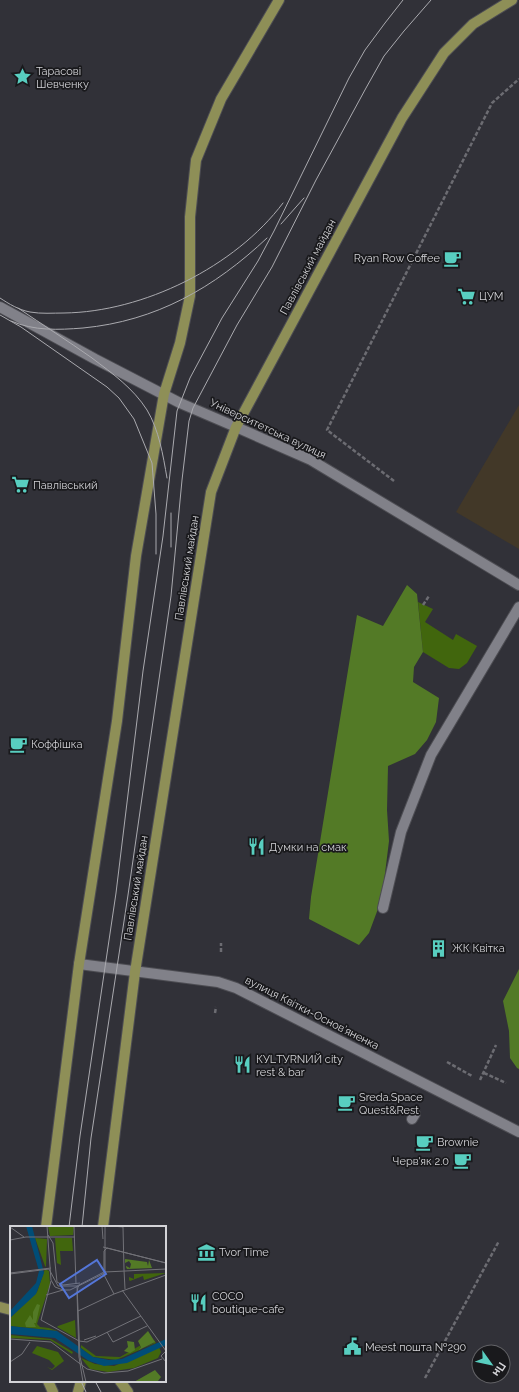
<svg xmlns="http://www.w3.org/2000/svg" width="519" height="1392" viewBox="0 0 519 1392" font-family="Raleway,sans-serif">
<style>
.education{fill:#423828}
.green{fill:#41660d}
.forest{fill:#537a26}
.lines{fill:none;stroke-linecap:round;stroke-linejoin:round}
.service-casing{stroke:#4d4d53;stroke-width:12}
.minor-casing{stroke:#4d4d53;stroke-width:12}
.tertiary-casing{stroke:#4d4d53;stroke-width:12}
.secondary-casing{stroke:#4d4d53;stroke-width:12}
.primary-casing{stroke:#4d4d53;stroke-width:12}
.path{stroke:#6c6c72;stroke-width:2.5;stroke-dasharray:4 2;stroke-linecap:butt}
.service{stroke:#818189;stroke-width:10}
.minor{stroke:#818189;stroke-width:10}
.tertiary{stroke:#818189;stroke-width:10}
.secondary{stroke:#818189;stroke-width:10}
.primary{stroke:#8e8f57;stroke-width:10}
.tram{stroke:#aaaaaf;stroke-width:1}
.labels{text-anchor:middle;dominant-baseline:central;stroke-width:3.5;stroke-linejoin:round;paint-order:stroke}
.poi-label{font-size:11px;fill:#d3d3d7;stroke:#19191c;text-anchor:start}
.street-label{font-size:11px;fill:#d3d3d7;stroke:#19191c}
.inset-road{fill:none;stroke:#727278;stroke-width:1}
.view{fill:#5476d8;fill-opacity:0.15;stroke:#5476d8;stroke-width:2}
.inset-edge{fill:none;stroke:#d3d3d7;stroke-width:2}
</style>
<rect width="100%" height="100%" fill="#313138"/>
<path class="education" d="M519,405V549L456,512Z"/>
<path class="green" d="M418,602L433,609L425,622L453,640L456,634L477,646L467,663L459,669L449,668L423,652Z"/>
<path class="forest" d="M407,585L417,594L423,652L414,667L413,682L439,698L436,722L427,740L415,754L388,766L387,810L389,841L382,898L369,933L359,945L309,919L311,897L357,615L383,626Z
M519,969V1069L517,1068L510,1058L509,1031L503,1001Z"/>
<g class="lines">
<defs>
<path id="service" d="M383,908L401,832L431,755L519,607
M412,1119L415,1114"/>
<path id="minor" d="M79,964L218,982L236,988L519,1132"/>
<path id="tertiary" d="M236,427L311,460L519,585"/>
<path id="secondary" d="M0,307L95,359L180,403L236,427"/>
<path id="primary" d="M46,1227L79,964L117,721L136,556L164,394L180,343L190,296V217L196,160L221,99L279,0
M103,1227L135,972L211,492L236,427L402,118L444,53L473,24L512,0
M0,1307L11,1310
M48,1381L53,1392
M120,1381L128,1392
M78,1392L81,1381"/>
</defs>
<use href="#service" class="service-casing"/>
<use href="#minor" class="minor-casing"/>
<use href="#tertiary" class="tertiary-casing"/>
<use href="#secondary" class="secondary-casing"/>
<use href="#primary" class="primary-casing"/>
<path class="path" d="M394,481L327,430L492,103L519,79
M423,605L429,596
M221,952V943
M215,1013L216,1007
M447,1062L472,1076
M484,1073L506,1083
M480,1080L496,1045
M425,1378L499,1241"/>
<use href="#service" class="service"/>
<use href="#minor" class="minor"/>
<use href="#tertiary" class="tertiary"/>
<use href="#secondary" class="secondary"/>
<use href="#primary" class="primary"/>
<path class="tram" d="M281,224L304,198
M0,298C9,304 19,310 30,312C41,314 53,313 64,313C143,312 235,267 283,203
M18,308C43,325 68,341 92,358C113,374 133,388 147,410C159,430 163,455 167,478
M0,315L21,327L107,387L119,398L134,419L152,463L156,514V554
M11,321C34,331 58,330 83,328C156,321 214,288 267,238
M171,513V547
M69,1227L80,1136L116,893L143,671L163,536L177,411L190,378L222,318L258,261L274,231L349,78L365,50L385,23L403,0
M82,1227L91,1138L128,895L171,596L182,480L189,421L193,408L237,325L272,267L316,180L366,88L384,56L404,31L431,0
M81,1381L86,1392
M95,1381L101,1392"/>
</g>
<defs>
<symbol id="sight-bare" viewBox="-9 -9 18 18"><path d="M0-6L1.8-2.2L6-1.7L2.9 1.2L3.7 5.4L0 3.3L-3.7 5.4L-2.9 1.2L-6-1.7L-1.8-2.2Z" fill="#58cec0" stroke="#19191c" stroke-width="2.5" paint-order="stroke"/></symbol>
<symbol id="cafe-bare" viewBox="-9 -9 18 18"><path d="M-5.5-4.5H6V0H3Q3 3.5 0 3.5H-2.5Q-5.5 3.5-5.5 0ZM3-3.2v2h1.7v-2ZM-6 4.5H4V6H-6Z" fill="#58cec0" stroke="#19191c" stroke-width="2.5" paint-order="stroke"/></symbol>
<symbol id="supermarket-bare" viewBox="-9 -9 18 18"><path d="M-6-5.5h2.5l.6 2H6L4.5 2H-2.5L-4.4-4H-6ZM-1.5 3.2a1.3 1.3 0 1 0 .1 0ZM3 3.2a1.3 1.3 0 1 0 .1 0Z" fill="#58cec0" stroke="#19191c" stroke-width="2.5" paint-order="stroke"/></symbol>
<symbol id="restaurant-bare" viewBox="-9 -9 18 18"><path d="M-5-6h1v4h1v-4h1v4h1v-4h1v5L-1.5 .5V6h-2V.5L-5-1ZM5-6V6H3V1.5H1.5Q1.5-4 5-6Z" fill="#58cec0" stroke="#19191c" stroke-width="2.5" paint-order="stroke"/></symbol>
<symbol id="building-bare" viewBox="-9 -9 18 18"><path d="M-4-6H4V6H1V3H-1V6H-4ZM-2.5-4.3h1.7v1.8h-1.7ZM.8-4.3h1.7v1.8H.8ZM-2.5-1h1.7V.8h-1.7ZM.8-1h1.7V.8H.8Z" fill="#58cec0" stroke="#19191c" stroke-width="2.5" paint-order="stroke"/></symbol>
<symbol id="museum-bare" viewBox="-9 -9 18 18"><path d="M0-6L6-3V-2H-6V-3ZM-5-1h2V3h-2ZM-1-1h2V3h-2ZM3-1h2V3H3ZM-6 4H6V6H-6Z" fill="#58cec0" stroke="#19191c" stroke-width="2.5" paint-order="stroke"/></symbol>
<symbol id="civic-bare" viewBox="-9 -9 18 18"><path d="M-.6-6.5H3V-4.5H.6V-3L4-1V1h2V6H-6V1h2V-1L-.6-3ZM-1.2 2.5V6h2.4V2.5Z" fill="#58cec0" stroke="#19191c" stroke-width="2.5" paint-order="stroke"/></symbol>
</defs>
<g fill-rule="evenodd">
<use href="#sight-bare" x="10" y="64" width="25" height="25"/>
<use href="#cafe-bare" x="440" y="246" width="25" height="25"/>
<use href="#supermarket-bare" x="454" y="284" width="25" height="25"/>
<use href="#supermarket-bare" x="8" y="472" width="25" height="25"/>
<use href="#cafe-bare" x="6" y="732" width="25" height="25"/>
<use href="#restaurant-bare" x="244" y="834" width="25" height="25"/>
<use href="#building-bare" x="426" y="936" width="25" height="25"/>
<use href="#restaurant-bare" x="230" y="1052" width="25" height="25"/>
<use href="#cafe-bare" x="334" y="1090" width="25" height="25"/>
<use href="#cafe-bare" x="412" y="1130" width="25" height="25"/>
<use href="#cafe-bare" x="450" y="1148" width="25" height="25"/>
<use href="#museum-bare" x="194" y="1240" width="25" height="25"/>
<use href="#restaurant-bare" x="186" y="1290" width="25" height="25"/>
<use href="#civic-bare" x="340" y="1334" width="25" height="25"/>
</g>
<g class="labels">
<g class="poi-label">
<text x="36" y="71">Тарасові<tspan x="36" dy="13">Шевченку</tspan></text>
<text x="440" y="258" text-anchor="end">Ryan Row Coffee</text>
<text x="479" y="296">ЦУМ</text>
<text x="33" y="485">Павлівський</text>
<text x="31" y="744">Коффішка</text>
<text x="269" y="847">Думки на смак</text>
<text x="452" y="948">ЖК Квітка</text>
<text x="256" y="1059">КУLТУRNИЙ city<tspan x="256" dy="13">rest &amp; bar</tspan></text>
<text x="359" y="1097">Sreda.Space<tspan x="359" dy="13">Quest&amp;Rest</tspan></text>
<text x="437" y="1142">Brownie</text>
<text x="449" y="1161" text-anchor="end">Черв'як 2.0</text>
<text x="219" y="1252">Tvor Time</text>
<text x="212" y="1296">COCO<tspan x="212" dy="13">boutique-cafe</tspan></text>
<text x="365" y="1347">Meest пошта №290</text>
</g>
<g class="street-label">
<text transform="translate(308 267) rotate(-62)">Павлівський майдан</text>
<text transform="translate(268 429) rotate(25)">Університетська вулиця</text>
<text transform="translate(187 568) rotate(-81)">Павлівський майдан</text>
<text transform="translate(136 888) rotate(-81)">Павлівський майдан</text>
<text transform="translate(312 1013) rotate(27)">вулиця Квітки-Основ’яненка</text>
</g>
</g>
<g transform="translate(10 1226)">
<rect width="156" height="156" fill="#313138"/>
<path d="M38,0H64L63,9L40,10ZM25,12L37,13L36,41L35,40ZM45,12H62L63,25H50L51,39L47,37ZM35,43L39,45L40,58L27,98L30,101L39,102L47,105L0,100V92L27,66ZM156,47L134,54L133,50L120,55L119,54V51L124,53V48ZM65,94L66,112L47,101L48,100ZM0,109L41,113L63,126L62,128L40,114L0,112ZM144,114L146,117L106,134L83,131L71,122V119L86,130L110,131L131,119L130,124L144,117ZM27,120L48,126L54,135L42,144L37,141L42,143L45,140L39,134L22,127ZM149,121L151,126L148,132L124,142L98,146L80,143L71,132L85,138L104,140Z" fill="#41660d"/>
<path d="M115,33L137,36L138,40L139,34L142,42L117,43L116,41V40L120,42L121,38L119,35L115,37ZM27,78L30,79L26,97H24L26,101H16L15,97L20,89L23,94V86ZM138,105L145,116L129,124L131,121L128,115ZM117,115L124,116L125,124L120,127L114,125L118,121ZM145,144L151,151L148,155L124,156Z" fill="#537a26"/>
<path d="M16,0H22L34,47L26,68L0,92V85L26,57L29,45ZM0,100L47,105L83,131L99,134L112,133L156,113V119L117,137L94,140L79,135L45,112L0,108Z" fill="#004d77"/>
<path class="inset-road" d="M37,0L41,54L45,61L53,64H60L95,47V0M64,0L66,58M92,0L93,13M102,0L113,1L114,44M0,1L14,11M38,9L43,17L47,56L53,59L70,57M0,14L16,11H65M93,21L156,37M114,44L115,63M95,46L156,43M0,47L41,42M93,47L104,68L156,49M0,48L39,43L48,60H67L94,46V25L97,22L156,37M41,55L31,94L69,115L77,116L131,90M72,57L68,61L67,66L69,131L73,156M67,60L70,131L76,156M112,64L156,125M36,69L53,64M68,85L104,68M97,106L103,116L137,100M0,113L41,116L77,143L94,147L118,145L152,133M74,114L86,110M156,125L151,130L156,136M0,136L12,128L20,116"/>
<path class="view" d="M87,34L96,48L59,72L50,58Z"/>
<rect width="156" height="156" class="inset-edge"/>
</g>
<g transform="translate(491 1364) rotate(123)"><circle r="19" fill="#19191c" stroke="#636367"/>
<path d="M0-3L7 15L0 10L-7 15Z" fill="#58cec0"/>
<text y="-6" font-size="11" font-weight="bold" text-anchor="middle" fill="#d3d3d7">Пн</text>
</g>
</svg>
